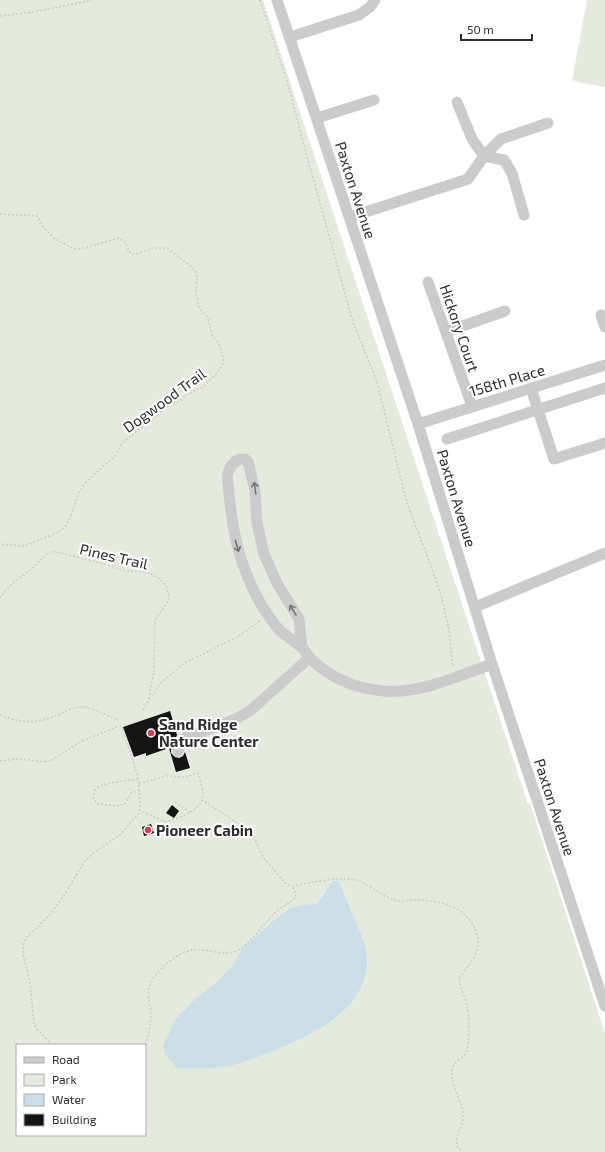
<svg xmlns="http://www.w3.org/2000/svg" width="605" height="1152" viewBox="0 0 605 1152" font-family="'Exo 2',sans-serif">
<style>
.green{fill:#e4eadd;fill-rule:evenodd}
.water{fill:#cadee8}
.building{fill:#151515}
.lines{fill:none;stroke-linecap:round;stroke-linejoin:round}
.path{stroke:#cbcbcb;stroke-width:1.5;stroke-dasharray:2 2;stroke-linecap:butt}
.minor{stroke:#cbcbcb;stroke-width:11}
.oneway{stroke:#757575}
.poi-dot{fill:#d63e50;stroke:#fff;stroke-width:1.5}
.labels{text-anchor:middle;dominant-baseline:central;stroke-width:4;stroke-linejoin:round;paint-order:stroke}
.street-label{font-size:15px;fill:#2e2e2e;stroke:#fff}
.poi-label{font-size:15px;font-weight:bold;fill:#2e2e2e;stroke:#fff;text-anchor:start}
</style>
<rect width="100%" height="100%" fill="#fff"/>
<path class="green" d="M0,0H263L528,804L530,803L605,1033V1152H0ZM17,1045H145V1135H17Z
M587,0H605V87L572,81Z"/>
<path class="water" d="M333,881H338C343,890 346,900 350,909C357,926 368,945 367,964C364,1010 315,1033 278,1049C262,1055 246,1062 229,1066C212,1069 194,1069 177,1068L165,1054L163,1045L176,1019L192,1002L216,983L233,965L242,949L273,921L289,909L300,905L316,904C323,897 327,889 333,881Z"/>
<path class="building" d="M170,711L177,735L171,749V753L175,757L179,758L183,756L185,752L190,768L176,772L169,748L146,756V753L134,757L123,727Z
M172,805L179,811L174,818L166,813Z
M151,824L154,833L144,836L142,827Z"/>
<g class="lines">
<path class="path" d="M260,0L287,81L303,142L353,322L377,382L407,503L424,547L441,595L449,630L453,667
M0,16L33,12L93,0
M0,214L37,216L45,229L55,239L75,249L85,248L118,238C127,240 126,247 131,254H136L154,248H163L168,249L193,268L197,274L196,292L198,303L199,308L208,318L212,335L220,346L223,357V364L216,374L203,387L186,395L182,400L170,405L122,443L116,455L86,482L79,493L70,518L65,527L57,533L24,546L0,544
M0,598C7,586 20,578 30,570C38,563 43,556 53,551L101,563L125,571H136L149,573L160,579L166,586L169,597L167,603L155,620L154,672L148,701
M143,710L160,684L183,664L237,637L260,621
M0,715C26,724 35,724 60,714C66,711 73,707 81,707C94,707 107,716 119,720
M0,761L15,759L30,760L44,762L52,760L82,741L119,726
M138,779C130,780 100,783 96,789C94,791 94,795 93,798L98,804L117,806L125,804L131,793L139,791
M139,784L166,776L184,777L198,773L203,791L202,800L239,824L254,837L263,857L285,883L292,886C308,883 344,875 359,881C373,887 385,899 400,901C404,901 409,900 413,900C436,899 466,906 475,929C478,935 479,944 477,950C474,961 464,969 459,979C460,987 464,994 466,1002C468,1010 470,1021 469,1030C469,1037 469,1048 465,1054C461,1060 453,1062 452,1070C450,1087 464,1102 463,1118C462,1132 449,1139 462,1152
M175,802L191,813
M139,810L166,822C180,817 195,814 202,800
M52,1045L36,1028L34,1023L30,982L23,954V944L26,938L49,916L63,897L84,862L92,854L121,834L139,813L140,804L138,777L122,727
M145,1045C148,1035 151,1025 151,1015C151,1006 147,996 149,988C153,972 176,953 192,950C203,948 227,956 234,952C252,944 263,923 278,910C284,906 290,902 296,898L295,890L292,886"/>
<path class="minor" d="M277,0L418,424L492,664L605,1006
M290,37L359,15L370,7L375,0
M457,102L472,139L484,156L504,160L512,173L524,215
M317,118L374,100
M350,217L468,179L484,156L501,139L548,123
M428,282L472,406
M601,315L605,327
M446,332L505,311
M531,388L554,459L605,443
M418,424L605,365
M447,439L605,388
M475,607L605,553
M302,647L299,619L277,583L264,554L257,523L255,490L248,462L245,459C236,458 231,464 228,473C226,478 229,487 229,494C232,521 235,544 245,570C252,589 263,610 276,626C283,635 293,639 301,647C305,650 307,655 311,659C330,678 357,689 384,691C421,694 458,676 492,664
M178,751L182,740L187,737C209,729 231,723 251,710L309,658"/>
</g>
<defs><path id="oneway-shaft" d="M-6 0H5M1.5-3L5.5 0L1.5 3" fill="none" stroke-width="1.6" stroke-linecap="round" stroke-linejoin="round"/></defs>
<g class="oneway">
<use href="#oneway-shaft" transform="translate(255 488) rotate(-98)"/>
<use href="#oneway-shaft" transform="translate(237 546) rotate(73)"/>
<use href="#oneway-shaft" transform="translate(293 610) rotate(-121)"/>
</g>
<g class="poi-dot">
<circle cx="151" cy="733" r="4"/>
<circle cx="148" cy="830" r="4"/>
</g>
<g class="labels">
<g class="street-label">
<text transform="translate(356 190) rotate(72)">Paxton Avenue</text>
<text transform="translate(460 328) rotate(71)">Hickory Court</text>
<text transform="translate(507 380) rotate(-17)">158th Place</text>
<text transform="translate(164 400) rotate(-36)">Dogwood Trail</text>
<text transform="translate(457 498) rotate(73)">Paxton Avenue</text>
<text transform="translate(114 556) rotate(13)">Pines Trail</text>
<text transform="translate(555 807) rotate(72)">Paxton Avenue</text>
</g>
<g class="poi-label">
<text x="159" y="724">Sand Ridge<tspan x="159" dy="17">Nature Center</tspan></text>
<text x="156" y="830">Pioneer Cabin</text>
</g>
</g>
<rect x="16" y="1044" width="130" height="92" fill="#ffffff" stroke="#ababab"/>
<rect x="24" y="1057" width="20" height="6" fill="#cbcbcb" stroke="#ababab"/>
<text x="52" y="1064" font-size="12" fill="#2e2e2e">Road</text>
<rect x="24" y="1074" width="20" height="12" fill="#e4eadd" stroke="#ababab"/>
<text x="52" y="1084" font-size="12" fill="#2e2e2e">Park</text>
<rect x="24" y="1094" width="20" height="12" fill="#cadee8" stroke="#ababab"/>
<text x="52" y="1104" font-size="12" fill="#2e2e2e">Water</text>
<rect x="24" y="1114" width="20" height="12" fill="#151515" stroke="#ababab"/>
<text x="52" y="1124" font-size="12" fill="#2e2e2e">Building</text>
<path d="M461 34v6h71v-6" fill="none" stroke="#2e2e2e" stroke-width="2"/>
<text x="467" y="34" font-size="12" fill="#2e2e2e" stroke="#ffffff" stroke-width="3" paint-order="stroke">50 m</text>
</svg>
